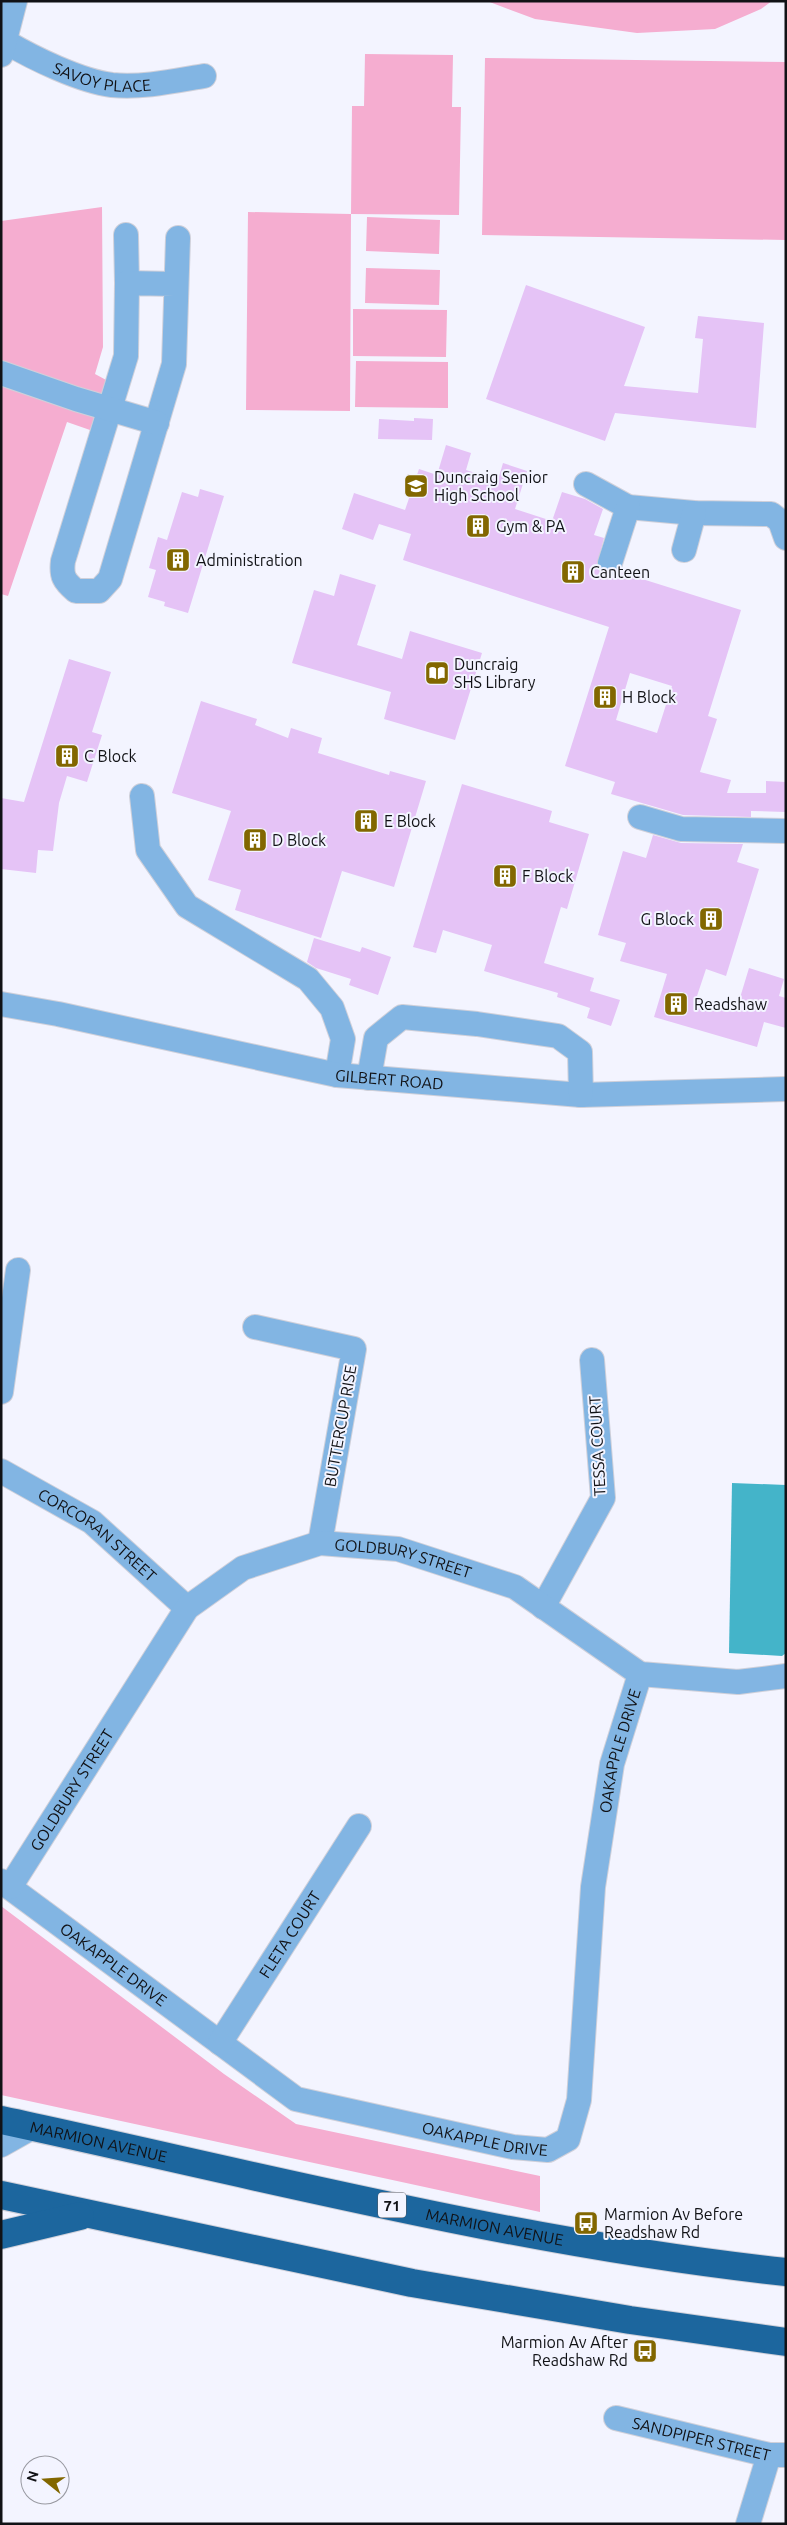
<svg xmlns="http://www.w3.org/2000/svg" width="787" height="2525" viewBox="0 0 787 2525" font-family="Ubuntu,sans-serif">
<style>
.green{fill:#f5add0}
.water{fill:#44b4c9}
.building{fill:#e5c3f6;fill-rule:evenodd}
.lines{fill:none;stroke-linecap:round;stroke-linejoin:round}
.minor-casing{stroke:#cfd0da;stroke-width:26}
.highway-casing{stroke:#cfd0da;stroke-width:30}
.minor{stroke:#82b5e3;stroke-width:24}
.highway{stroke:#1c669e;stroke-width:28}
.labels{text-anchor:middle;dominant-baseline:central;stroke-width:4;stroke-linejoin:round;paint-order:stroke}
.shield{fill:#f3f4ff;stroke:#55565c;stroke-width:1}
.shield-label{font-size:15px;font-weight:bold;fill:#111216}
.street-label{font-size:16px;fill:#111216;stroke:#f3f4ff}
.poi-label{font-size:16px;fill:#111216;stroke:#f3f4ff;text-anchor:start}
</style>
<rect width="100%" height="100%" fill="#f3f4ff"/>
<path class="green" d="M487,1H772L761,9L715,29L637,33L535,19Z
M365,54L453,55L452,107H461L459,215L351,214L350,411L246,410L248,212L351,214L352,106H364Z
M485,58L786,62V240L482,235Z
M102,207L103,347L95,374L108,381L90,430L67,422L8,596L1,594V221Z
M367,217L440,220L439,254L366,251Z
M366,268L440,270L439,305L365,303Z
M353,309L447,310L446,357L353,356Z
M356,361L448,362V408L355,407Z
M1,1906L224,2074L296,2124L540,2176V2212L1,2095Z"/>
<path class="water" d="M732,1483L786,1485V1653L782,1656L729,1653Z"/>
<path class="building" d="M526,285L645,327L624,386L698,393L703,339L695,338L698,316L764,323L756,428L615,413L605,441L486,399Z
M414,418L433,419L432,440L378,439L379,419L414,421Z
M446,445L471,453L466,470L498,480L503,463L527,471L515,509L552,521L562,492L585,499L603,509L594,535L604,538L597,565L600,572L605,576H613L620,572L741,610L708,716L717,719L700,772L731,780L727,793H766V781L786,782V812L751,811V817L683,815L611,794L615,782L565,766L609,627L403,560L411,534L379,524L373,540L342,529L354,493L405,510L419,469L437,475ZM630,673L672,686L657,733L616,720Z
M200,489L224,496L188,613L164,606L165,602L148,597L156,570L149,568L158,537L167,540L182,492L198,497Z
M340,574L376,585L357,645L402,659L410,631L482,653L455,740L384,719L391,692L292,663L314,590L334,596Z
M69,659L111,672L92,732L102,735L87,782L67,776L59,803L53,851L38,850L36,873L1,869V798L24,802Z
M201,701L257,719L255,725L288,738L291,728L322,738L318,753L389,775L390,771L426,781L394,887L342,871L321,938L235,910L241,890L208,880L231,811L172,793Z
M462,784L552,811L549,822L589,834L567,909L561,907L544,963L594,978L590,991L620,1000L611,1026L587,1018L590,1008L557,997L558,993L484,971L492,945L443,930L436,953L413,947Z
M653,835L681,843L743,844L737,862L759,869L726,976L706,969L696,999L736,1011L749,968L784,979L779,996L786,998V1028L764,1022L757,1047L654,1017L667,974L620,961L626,943L598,935L623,851L646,858Z
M314,938L360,952L362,947L391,957L378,995L349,985L351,979L316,968L307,962Z"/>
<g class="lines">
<defs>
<g id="minor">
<path id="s1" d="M6,42C33,58 80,81 112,85C142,88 174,81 204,76"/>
<path d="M1,55L15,1"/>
<path d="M126,235L127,283"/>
<path d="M175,284L127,283L126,356L63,561C61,576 64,581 76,591H99L110,579L174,364L178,238"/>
<path d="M1,373L76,399L157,423"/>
<path d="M586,484L628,507L694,513L771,514L780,521L786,538"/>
<path d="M684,550L694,513"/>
<path d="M610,563L628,507"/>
<path d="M142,796L148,850L187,906L308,979L332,1008L343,1039L337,1075"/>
<path d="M640,817L681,829L786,831"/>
<path id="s2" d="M1,1004L58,1014L337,1075L581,1095L786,1089"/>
<path d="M369,1078L376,1038L402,1017L477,1024L558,1036L580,1052L581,1095"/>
<path d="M255,1327L354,1349L320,1543"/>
<path d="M1,1392L18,1270"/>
<path id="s3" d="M1,1471L92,1522L187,1608"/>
<path d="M543,1607L603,1498L592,1360"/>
<path id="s4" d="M1,1881L296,2099L513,2147L548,2150L568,2139L579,2100L593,1887L612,1764L640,1674"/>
<path id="s5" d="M10,1887L187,1608L243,1568L320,1543L398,1549L515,1587L640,1674L738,1682L786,1676"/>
<path id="s6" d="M220,2043L359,1826"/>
<path d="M1,2145L33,2127"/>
<path id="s7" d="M616,2418L769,2455H786"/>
<path d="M748,2524L769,2455"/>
</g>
<g id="highway">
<path id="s8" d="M1,2120C261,2176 522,2244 786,2272"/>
<path d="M1,2195L412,2283L630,2320L786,2342"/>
<path d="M1,2235L80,2216"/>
</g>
</defs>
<use href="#minor" class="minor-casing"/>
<use href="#highway" class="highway-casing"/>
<use href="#minor" class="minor"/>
<use href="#highway" class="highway"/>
</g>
<defs>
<symbol id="school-square" viewBox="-11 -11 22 22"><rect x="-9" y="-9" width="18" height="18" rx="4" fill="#826700" stroke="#f3f4ff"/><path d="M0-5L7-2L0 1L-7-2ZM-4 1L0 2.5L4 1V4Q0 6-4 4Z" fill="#fff"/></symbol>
<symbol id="building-square" viewBox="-11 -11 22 22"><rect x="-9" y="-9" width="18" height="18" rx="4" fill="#826700" stroke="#f3f4ff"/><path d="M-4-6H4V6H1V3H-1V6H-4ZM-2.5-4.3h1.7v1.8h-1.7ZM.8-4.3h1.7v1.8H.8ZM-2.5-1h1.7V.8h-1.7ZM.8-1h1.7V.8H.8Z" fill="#fff"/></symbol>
<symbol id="library-square" viewBox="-11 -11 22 22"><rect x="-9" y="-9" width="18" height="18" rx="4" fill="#826700" stroke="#f3f4ff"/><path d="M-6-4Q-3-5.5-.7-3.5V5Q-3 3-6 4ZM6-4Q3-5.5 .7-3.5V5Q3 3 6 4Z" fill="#fff"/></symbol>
<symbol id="bus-square" viewBox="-11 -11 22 22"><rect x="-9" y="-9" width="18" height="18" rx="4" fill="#826700" stroke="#f3f4ff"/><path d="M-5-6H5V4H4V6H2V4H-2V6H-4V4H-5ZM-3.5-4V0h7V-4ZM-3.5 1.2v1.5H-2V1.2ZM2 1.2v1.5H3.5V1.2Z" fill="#fff"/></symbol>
</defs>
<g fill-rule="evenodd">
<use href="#school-square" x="402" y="472" width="28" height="28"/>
<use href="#building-square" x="464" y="512" width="28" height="28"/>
<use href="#building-square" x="164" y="546" width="28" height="28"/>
<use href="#building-square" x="559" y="558" width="28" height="28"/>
<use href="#library-square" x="423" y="659" width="28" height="28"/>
<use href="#building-square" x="591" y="683" width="28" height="28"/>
<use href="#building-square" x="53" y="742" width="28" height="28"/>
<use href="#building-square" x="352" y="807" width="28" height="28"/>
<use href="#building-square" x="241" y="826" width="28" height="28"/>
<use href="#building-square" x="491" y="862" width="28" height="28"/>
<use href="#building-square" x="697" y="905" width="28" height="28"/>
<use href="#building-square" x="662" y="990" width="28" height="28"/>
<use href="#bus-square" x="572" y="2209" width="28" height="28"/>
<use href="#bus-square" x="631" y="2337" width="28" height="28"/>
</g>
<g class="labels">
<rect class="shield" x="378" y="2192.5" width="28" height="25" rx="4"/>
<g class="shield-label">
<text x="392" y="2205">71</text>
</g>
<g class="street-label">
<text stroke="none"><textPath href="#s1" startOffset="104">SAVOY PLACE</textPath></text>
<text stroke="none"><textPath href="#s2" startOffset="396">GILBERT ROAD</textPath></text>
<text transform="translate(340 1426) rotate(-80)">BUTTERCUP RISE</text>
<text transform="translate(597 1446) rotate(-93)">TESSA COURT</text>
<text stroke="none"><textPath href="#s3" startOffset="116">CORCORAN STREET</textPath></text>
<text stroke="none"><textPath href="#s5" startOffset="565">GOLDBURY STREET</textPath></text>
<text stroke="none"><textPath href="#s4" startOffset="1040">OAKAPPLE DRIVE</textPath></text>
<text stroke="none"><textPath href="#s5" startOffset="115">GOLDBURY STREET</textPath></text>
<text stroke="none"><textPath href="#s6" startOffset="129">FLETA COURT</textPath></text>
<text stroke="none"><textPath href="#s4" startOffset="140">OAKAPPLE DRIVE</textPath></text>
<text stroke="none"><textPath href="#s4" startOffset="560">OAKAPPLE DRIVE</textPath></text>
<text stroke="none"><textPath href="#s8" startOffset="100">MARMION AVENUE</textPath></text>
<text stroke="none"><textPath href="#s8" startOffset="505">MARMION AVENUE</textPath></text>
<text stroke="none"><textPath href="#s7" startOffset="88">SANDPIPER STREET</textPath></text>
</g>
<g class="poi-label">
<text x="434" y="477">Duncraig Senior<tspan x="434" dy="18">High School</tspan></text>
<text x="496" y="526">Gym &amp; PA</text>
<text x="196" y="560">Administration</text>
<text x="590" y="572">Canteen</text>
<text x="454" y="664">Duncraig<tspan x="454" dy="18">SHS Library</tspan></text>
<text x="622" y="697">H Block</text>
<text x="84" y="756">C Block</text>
<text x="384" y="821">E Block</text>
<text x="272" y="840">D Block</text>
<text x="522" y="876">F Block</text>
<text x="694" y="919" text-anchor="end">G Block</text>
<text x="694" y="1004">Readshaw</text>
<text x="604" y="2214">Marmion Av Before<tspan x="604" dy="18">Readshaw Rd</tspan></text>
<text x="628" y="2342" text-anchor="end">Marmion Av After<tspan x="628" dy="18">Readshaw Rd</tspan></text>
</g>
</g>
<rect width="787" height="2525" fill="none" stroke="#111216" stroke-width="5"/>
<g transform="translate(45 2480) rotate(287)"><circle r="24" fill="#f3f4ff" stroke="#999aa2"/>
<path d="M0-4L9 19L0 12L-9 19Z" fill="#826700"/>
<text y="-8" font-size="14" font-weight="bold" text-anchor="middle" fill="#111216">N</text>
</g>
</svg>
